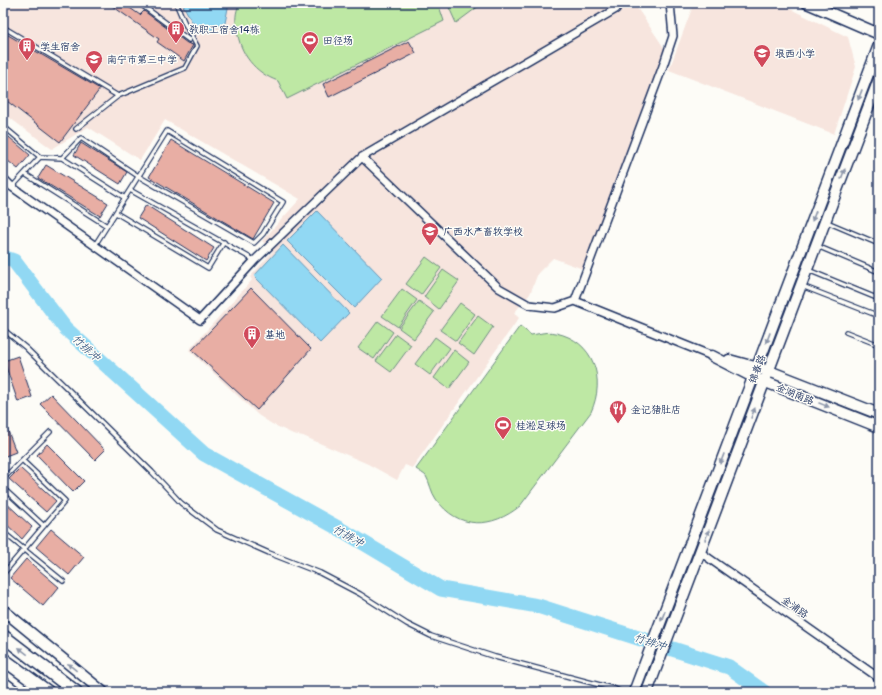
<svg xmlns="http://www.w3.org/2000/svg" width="882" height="695" viewBox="0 0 882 695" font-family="'Shantell Sans','LXGW WenKai TC',sans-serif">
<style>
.built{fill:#f7e5de}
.green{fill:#bee8a4;stroke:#6c8c81}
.water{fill:#91d8f3;stroke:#6294b7}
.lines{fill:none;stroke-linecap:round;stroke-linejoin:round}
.river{stroke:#91d8f3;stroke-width:15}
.building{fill:#e8aea4;stroke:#1b2f5e}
.service-casing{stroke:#1b2f5e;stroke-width:6}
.minor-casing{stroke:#1b2f5e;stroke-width:10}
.secondary-casing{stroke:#1b2f5e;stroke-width:13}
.trunk-casing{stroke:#1b2f5e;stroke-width:15}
.service{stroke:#fdfcf7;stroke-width:3.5}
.minor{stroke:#fdfcf7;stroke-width:7}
.secondary{stroke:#fdfcf7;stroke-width:10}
.trunk{stroke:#fdfcf7;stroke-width:12}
.oneway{fill:#8c96aa}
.labels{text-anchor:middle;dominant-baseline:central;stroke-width:3;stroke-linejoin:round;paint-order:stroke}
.poi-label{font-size:10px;fill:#1b2f5e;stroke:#fdfcf7;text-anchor:start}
.street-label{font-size:10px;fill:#1b2f5e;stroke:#fdfcf7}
.water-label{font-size:11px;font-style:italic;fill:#385983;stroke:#fdfcf7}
</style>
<rect width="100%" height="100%" fill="#fdfcf7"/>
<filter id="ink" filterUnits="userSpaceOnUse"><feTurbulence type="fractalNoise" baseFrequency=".025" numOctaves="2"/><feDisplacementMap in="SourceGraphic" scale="8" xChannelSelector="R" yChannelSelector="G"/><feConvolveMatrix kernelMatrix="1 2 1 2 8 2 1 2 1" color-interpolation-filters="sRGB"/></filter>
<g filter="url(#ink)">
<path class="built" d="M3,3H625L629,8L635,5L665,49L661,66L583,269L553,258L538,273L530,294L514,313L519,318L412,468L405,465L397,480L368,464L303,436L293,434L272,424L258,415L189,350L252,280L250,277L273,251L262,241L300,199L165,120L140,160L88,127L52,149L3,113Z
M694,3H778L848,37L856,67L834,134L669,70Z"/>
<path class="green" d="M240,3H438L444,21L287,99L278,81C255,73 240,54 237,30C235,21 235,12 240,3Z
M447,3H483L456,23Z
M426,257L441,268L421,295L406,284Z
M443,270L459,281L439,309L424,297Z
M402,289L417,300L398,327L382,316Z
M419,301L434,312L414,339L399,328Z
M460,303L475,314L456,341L440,330Z
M478,316L493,327L474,355L458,343Z
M378,321L393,332L374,359L358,348Z
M520,326L531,335C539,334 547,331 556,333C594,341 606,379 591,412L520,506C492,529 458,530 436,499C431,492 430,483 426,476C424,474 419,471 416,469Z
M396,334L411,345L391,372L376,361Z
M435,337L450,348L430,375L415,364Z
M454,350L469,362L449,389L434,378Z"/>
<path class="water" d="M182,3H229L225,23L203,34L191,20Z
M317,211L382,278L354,308L287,241Z
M283,245L349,313L320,343L254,276Z"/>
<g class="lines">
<path class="river" d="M3,257L14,261L65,328L204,454L347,533L441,589L538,606L729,667L764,692"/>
</g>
<path class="building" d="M108,3H129L127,6L140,15L144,11L187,43L193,45L184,61L157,42L159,39Z
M3,32L100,89L60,142L3,98Z
M409,41L416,53L329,97L323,84Z
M3,132L30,155L18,169L3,157Z
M171,140L274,203L253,239L149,177Z
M81,143L127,172L120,184L74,155Z
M46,165L108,203L100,216L38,178Z
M146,205L214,248L206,261L138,218Z
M251,288L311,349L257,410L192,350Z
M18,356L32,397L18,402L4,361Z
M51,394L105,450L95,460L40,404Z
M3,418L16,452L3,457Z
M47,444L84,481L73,492L37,455Z
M20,468L56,501L46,512L9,479Z
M3,500L32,527L22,539L3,521Z
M51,529L84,557L69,575L36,547Z
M26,559L59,587L43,606L10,578Z"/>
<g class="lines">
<defs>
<path id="service" d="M139,3L189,40
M3,27L118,96
M3,126L40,157L62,158
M76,129L118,96L185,68L197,46L185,24L176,3
M25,174L107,226
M12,187L40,157
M130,190L254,260
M116,213L208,268L224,242
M827,222L879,244
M95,245C119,207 143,169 167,131L283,202L263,234L254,243L138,176L81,138L62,158L125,198
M817,246L879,272
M808,270L879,299
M802,286L879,316
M3,329L26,348L152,472L181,503L217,530L269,553L320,573L360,594L407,624L431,636L495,657L615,689L621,692
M846,332L879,345
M3,479L50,432
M3,488L44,526
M3,532L63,581
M3,574L65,501L22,460"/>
<path id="minor" d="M362,157L499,288L529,305L555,308L575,301L663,66L673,36L670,3
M3,178L12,187L200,320L255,260L362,157L616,9
M575,301L712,356
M700,552L879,678"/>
<path id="secondary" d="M807,3L879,34
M712,356L753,377L879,427
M729,360L769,371L879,414
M3,610L103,692
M3,682L16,692
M634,692L879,45
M647,692L879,79"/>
<path id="trunk" d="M3,636L76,692
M3,659L48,692"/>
</defs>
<use href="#service" class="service-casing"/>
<use href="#minor" class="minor-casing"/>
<use href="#secondary" class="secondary-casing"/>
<use href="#trunk" class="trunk-casing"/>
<use href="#service" class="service"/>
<use href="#minor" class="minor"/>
<use href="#secondary" class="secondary"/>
<use href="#trunk" class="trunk"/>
</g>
<defs><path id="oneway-solid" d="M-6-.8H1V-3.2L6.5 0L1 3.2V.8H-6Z"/></defs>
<g class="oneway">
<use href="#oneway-solid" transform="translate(860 95) rotate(111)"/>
<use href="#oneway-solid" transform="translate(843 174) rotate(-69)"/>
<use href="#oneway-solid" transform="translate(814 216) rotate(111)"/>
<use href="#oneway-solid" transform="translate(768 338) rotate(111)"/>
<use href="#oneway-solid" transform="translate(824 405) rotate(22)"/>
<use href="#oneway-solid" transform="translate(753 413) rotate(-69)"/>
<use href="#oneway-solid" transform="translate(722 459) rotate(111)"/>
<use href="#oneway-solid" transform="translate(707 535) rotate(-69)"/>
<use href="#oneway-solid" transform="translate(663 616) rotate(111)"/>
<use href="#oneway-solid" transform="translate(23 651) rotate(-142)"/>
<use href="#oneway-solid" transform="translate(72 667) rotate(-141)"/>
</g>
</g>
<defs>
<symbol id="building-pin" viewBox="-11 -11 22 30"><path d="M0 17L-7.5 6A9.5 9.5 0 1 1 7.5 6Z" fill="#d1495b" stroke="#fdfcf7"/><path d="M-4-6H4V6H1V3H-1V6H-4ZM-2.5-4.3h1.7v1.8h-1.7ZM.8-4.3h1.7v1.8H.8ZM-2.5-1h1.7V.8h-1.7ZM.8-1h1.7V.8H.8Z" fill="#fff"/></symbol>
<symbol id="stadium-pin" viewBox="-11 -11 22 30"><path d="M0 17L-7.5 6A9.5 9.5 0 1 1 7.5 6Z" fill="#d1495b" stroke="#fdfcf7"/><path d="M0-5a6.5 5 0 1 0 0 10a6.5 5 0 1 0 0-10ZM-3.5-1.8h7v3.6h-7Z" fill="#fff"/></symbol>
<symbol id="school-pin" viewBox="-11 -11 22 30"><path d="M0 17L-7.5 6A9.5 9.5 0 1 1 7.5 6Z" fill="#d1495b" stroke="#fdfcf7"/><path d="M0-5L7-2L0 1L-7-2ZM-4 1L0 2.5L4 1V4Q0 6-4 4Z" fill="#fff"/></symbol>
<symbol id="restaurant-pin" viewBox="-11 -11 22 30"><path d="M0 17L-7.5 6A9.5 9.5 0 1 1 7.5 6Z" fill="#d1495b" stroke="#fdfcf7"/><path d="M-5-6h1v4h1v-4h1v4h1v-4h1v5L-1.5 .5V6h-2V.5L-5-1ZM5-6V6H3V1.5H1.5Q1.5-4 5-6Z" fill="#fff"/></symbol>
</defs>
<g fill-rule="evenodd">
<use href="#building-pin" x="166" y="19" width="20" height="27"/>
<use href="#stadium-pin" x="300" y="30" width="20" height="27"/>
<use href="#building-pin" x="17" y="36" width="20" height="27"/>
<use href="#school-pin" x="752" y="43" width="20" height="27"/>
<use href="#school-pin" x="84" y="49" width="20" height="27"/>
<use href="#school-pin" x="420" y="221" width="20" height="27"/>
<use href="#building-pin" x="242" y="324" width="20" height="27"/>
<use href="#restaurant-pin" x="608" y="399" width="20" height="27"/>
<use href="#stadium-pin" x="493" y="415" width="20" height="27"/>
</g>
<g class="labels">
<g class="poi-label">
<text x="189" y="29">教职工宿舍14栋</text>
<text x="323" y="40">田径场</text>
<text x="40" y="46">学生宿舍</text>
<text x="775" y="53">埌西小学</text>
<text x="107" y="59">南宁市第三中学</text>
<text x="443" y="231">广西水产畜牧学校</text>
<text x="265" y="334">基地</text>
<text x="631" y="409">金记猪肚店</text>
<text x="516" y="425">桂淞足球场</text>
</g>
<g class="street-label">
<text transform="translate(757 369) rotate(-69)">锦春路</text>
<text transform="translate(795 394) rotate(22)">金湖南路</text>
<text transform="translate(795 607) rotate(35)">金浦路</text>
</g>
<g class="water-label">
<text transform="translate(86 348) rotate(42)">竹排冲</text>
<text transform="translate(348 536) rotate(30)">竹排冲</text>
<text transform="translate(650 642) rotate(18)">竹排冲</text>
</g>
</g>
<rect width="882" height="695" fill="none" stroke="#fdfcf7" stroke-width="16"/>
<rect x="8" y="8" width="866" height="679" fill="none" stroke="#1b2f5e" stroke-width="1.5" filter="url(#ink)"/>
</svg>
